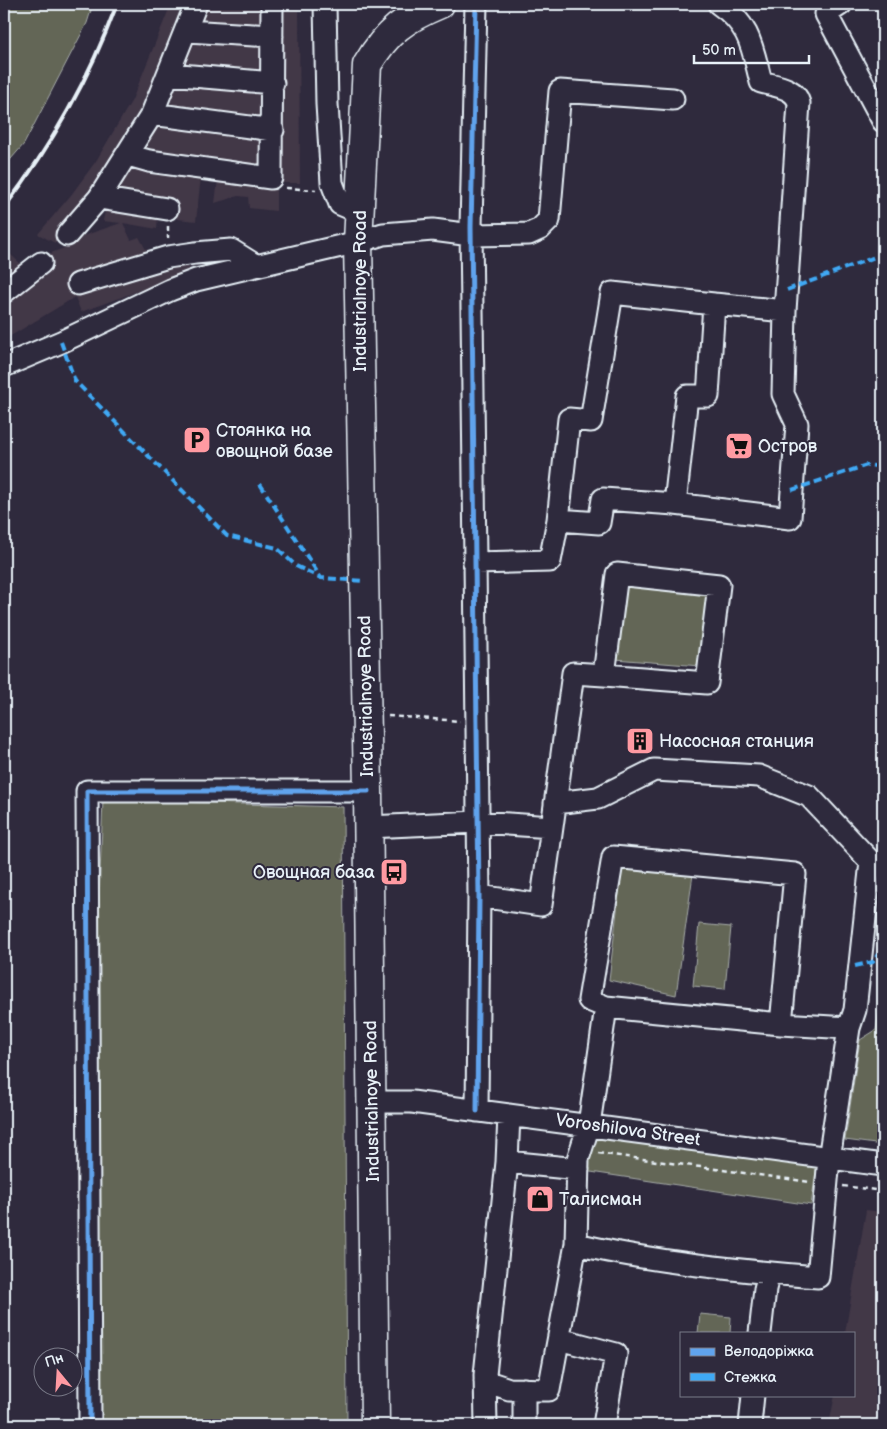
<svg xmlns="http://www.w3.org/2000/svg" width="887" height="1429" viewBox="0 0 887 1429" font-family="'Balsamiq Sans',sans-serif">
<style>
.built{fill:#423747}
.green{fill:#646657;stroke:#a6aca8}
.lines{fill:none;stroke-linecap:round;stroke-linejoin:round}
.minor-casing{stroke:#e8f1f8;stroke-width:25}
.major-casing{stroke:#e8f1f8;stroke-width:31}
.path{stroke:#e8f1f8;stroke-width:2.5;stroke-dasharray:5 4;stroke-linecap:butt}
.minor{stroke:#2f2a3d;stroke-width:21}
.major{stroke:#2f2a3d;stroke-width:28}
.rail{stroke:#e8f1f8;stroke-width:4}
.quiet{stroke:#3fa9f5;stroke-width:4;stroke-dasharray:8 4;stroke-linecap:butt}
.cycleway-casing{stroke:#2f2a3d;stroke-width:8}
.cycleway{stroke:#60a3ed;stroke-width:5}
.labels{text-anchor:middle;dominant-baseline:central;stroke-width:4;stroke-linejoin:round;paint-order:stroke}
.street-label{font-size:18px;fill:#e8f1f8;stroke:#2f2a3d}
.poi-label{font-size:18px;fill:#e8f1f8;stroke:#2f2a3d;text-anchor:start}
</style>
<rect width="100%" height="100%" fill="#2f2a3d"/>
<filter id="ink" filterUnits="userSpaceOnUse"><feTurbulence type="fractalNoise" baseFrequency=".02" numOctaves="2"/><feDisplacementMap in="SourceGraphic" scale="10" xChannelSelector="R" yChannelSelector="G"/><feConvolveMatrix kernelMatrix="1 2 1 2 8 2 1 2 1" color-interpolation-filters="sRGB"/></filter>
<g filter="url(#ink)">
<path class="built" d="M171,4H189L138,124L55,243L38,234L71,195L96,161L132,100Z
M203,4H265L264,29L198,23Z
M281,4H299L300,183H281Z
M191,40L267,47L265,75L179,68Z
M171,82L268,92L266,122L164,109Z
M150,124L265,137L262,165L139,151Z
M126,166L201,176L196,221L177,219V203L111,193Z
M218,179L276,188V211L249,208L248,197L238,196L215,203Z
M106,206L158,214L157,229L123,223L131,240L139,237L148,253L67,279L75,296L113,281L187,261L190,272L81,312L75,297L4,340V296L46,255L69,246L68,241L121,223L103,221Z
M9,253L22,265L4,281V258Z
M866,1210L883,1212V1425H829L835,1395H853V1333H845Z"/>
<path class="green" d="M4,4H93L87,23L24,144L4,167Z
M625,584L708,594L700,666L615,659Z
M103,800L343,807L347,1425H78Z
M622,868L693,874L676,995L609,980Z
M699,924L731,927L725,989L693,986Z
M883,983V1145L845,1140L860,1040L876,1030Z
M590,1132L817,1165L811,1205L584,1171Z
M700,1314L731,1317L730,1333H698Z"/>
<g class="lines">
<defs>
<path id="minor" d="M325,4L327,104L332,183L340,204L359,212
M476,4L471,227L479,896L477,1111
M719,4C751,26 752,48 761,82C775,86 795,87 799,103L785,311
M841,4L826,14L883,121
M187,31L272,36
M169,74L273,83
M152,114L273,130
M128,155L149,161L271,178L272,4
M99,198L167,209
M67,235L99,198L152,114L196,4
M78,284L168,257L195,253L231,250L255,265
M4,292L41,263
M4,366L61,342L170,290L196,280L358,242L383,234L433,230L471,235L529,234L540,229L549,220L560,91L673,99
M675,504L790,518L797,424L783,394L785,311L714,304
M474,563L550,561L558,520L599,523L603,499L675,504L687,396H708L714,304L612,293L591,421L569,419L558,520
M555,803L598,798L654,770L759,776L809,796L871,862L855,1010L849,1028
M368,827L478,822L552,827L573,673L604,675L617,574L719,585L707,683L604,675
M613,857L795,874L781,1024L606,1007L589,1000Z
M479,896L541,905L552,827
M372,1102H412L883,1165
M507,1162L578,1169
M576,1244C652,1262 740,1271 818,1277L829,1159L849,1028L781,1024
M760,1333L765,1289L769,1273
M559,1339L616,1354L604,1425
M485,1381L509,1389L549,1390L576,1244L578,1159L589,1125L606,1007
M524,1389V1425
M90,1425L87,791H368
M486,1425L485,1375L507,1162L509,1115
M750,1425L753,1395"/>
<path id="major" d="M375,1425L368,791L358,242L367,65C387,31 404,19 440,4"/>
</defs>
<use href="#minor" class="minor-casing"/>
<use href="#major" class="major-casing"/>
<path class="path" d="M286,188L316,190
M168,226V238
M388,716L460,721
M598,1153L810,1182
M843,1186L883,1191"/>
<use href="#minor" class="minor"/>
<use href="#major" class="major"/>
<path class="rail" d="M4,208C53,144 89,79 117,4"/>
<path class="quiet" d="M787,290L883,254
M61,342L75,381L227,536L277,548L296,566L321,578
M260,484L321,578L364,581
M792,490L867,465L883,467
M855,966L873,962L883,947"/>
<defs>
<path id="cycleway" d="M476,4L471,227L479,896L477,1111
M90,1425L87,791H368"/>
</defs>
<use href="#cycleway" class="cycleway-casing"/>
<use href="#cycleway" class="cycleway"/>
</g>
</g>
<defs>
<symbol id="parking-square" viewBox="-11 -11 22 22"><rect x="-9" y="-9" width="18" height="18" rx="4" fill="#ff9aa2" stroke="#2f2a3d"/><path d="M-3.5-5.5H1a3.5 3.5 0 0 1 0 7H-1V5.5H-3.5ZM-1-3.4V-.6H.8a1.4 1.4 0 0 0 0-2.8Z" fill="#111"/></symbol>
<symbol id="supermarket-square" viewBox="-11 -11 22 22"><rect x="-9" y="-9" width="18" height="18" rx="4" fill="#ff9aa2" stroke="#2f2a3d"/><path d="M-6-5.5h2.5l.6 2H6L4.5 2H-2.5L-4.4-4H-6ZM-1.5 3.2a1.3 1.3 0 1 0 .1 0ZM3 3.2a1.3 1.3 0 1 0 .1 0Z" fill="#111"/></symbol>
<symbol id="building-square" viewBox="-11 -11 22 22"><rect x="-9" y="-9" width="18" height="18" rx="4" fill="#ff9aa2" stroke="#2f2a3d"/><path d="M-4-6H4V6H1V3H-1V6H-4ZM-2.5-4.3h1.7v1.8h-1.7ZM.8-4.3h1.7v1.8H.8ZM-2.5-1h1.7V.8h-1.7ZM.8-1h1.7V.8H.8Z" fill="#111"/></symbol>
<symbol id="bus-square" viewBox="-11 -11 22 22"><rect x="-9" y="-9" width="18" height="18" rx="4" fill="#ff9aa2" stroke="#2f2a3d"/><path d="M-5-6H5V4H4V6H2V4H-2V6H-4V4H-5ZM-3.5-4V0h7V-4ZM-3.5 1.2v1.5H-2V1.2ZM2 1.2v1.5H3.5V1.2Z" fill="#111"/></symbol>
<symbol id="shop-square" viewBox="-11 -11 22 22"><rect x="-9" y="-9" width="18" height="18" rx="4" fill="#ff9aa2" stroke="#2f2a3d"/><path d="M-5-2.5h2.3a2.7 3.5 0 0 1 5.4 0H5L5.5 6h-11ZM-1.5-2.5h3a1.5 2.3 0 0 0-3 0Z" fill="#111"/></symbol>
</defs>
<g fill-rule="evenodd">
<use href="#parking-square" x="181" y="424" width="32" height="32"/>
<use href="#supermarket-square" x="723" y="430" width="32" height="32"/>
<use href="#building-square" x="624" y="725" width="32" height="32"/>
<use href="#bus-square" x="378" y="856" width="32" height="32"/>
<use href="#shop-square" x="524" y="1183" width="32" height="32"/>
</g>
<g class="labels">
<g class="street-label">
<text transform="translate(360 291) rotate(-90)">Industrialnoye Road</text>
<text transform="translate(366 696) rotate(-91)">Industrialnoye Road</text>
<text transform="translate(372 1101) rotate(-91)">Industrialnoye Road</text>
<text transform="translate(628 1130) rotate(8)">Voroshilova Street</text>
</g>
<g class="poi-label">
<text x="216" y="430">Стоянка на<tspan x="216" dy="21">овощной базе</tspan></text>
<text x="758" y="446">Остров</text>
<text x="659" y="741">Насосная станция</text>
<text x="375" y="872" text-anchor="end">Овощная база</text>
<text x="559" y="1199">Талисман</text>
</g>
</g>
<rect width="887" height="1429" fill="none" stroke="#2f2a3d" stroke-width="20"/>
<rect x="10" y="10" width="867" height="1409" fill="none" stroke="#e8f1f8" stroke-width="2" filter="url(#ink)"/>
<rect x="680" y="1332" width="175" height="65" fill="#2f2a3d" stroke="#797a88"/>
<rect x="690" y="1348" width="25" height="8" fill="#60a3ed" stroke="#797a88"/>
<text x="724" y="1356" font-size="15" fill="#e8f1f8">Велодоріжка</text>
<rect x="690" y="1373" width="25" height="8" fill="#3fa9f5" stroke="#797a88"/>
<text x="724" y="1382" font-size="15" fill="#e8f1f8">Стежка</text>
<g transform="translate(58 1372) rotate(342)"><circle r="24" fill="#2f2a3d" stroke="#797a88"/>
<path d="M0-4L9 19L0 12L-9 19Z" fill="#ff9aa2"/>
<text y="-8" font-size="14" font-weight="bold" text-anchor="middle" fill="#e8f1f8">Пн</text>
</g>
<path d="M694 55v8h115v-8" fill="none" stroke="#e8f1f8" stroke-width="2.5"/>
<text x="702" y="55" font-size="15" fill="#e8f1f8" stroke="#2f2a3d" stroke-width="4" paint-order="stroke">50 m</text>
</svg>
